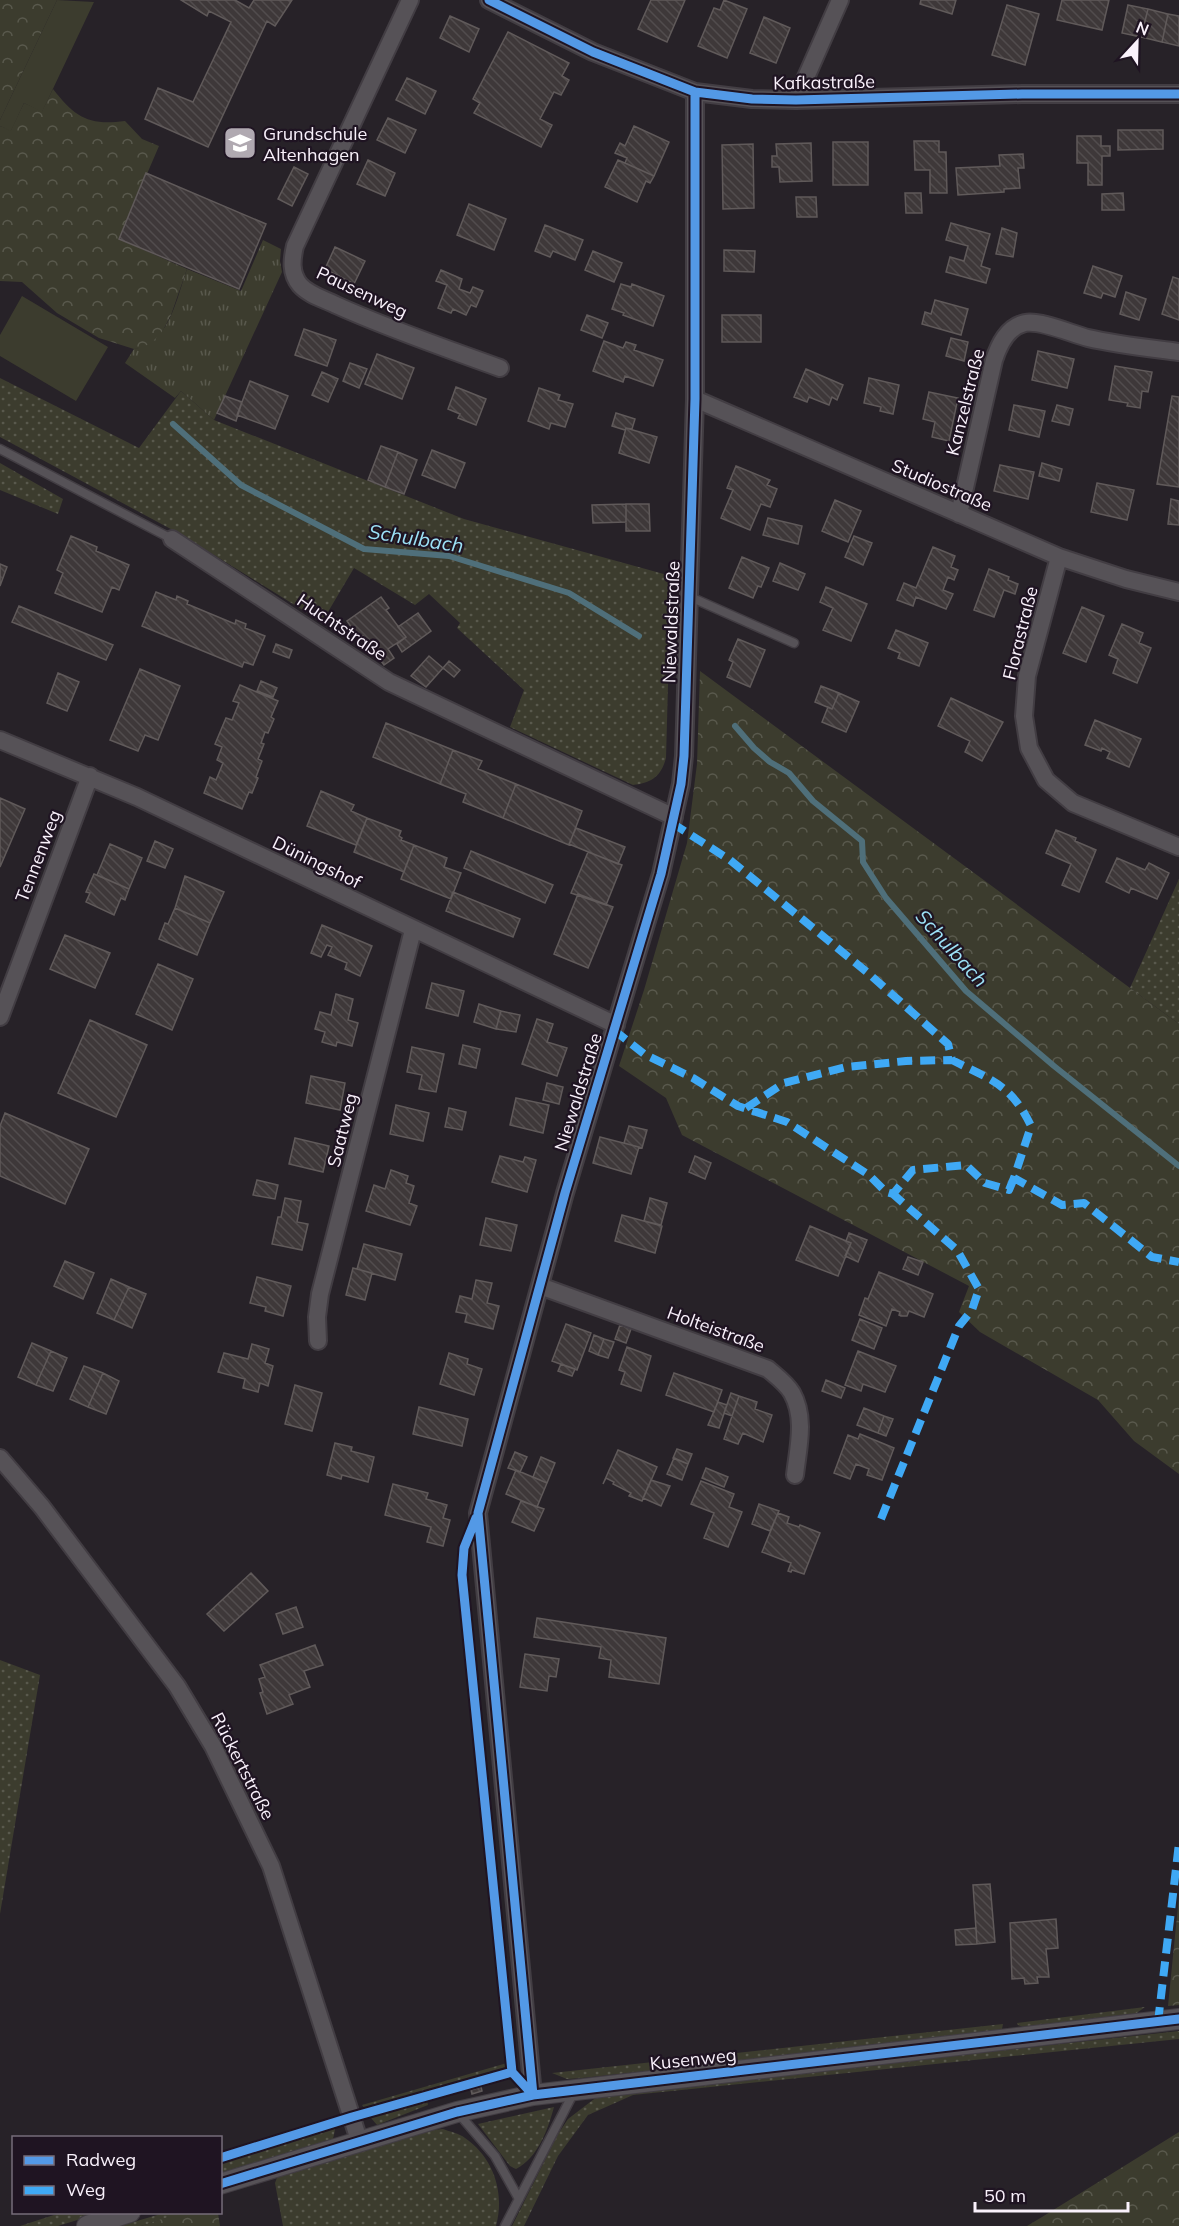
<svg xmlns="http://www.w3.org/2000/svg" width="1179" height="2226" viewBox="0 0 1179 2226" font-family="Mulish,sans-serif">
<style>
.grass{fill:url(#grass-dots)}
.forest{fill:url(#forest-crowns)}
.park{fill:url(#park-tufts)}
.pitch{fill:#3c3c2e}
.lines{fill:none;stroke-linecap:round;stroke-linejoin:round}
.stream{stroke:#4f6f7a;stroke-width:6}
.building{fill:url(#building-back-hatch);stroke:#605a5a;stroke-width:1.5}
.service-casing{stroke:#423d43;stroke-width:11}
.minor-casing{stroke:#423d43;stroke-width:20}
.tertiary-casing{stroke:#423d43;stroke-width:22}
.service{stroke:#565257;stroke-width:8}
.minor{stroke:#565257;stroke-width:16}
.tertiary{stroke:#565257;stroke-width:20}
.quiet{stroke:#3fa9f5;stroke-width:8;stroke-dasharray:15 8;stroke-linecap:butt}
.cycleway-casing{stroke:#1f1422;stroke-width:13}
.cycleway{stroke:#5399e6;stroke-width:9}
.labels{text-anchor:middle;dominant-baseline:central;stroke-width:4.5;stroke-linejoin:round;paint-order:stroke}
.street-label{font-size:18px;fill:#f9f1fb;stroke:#1f1422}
.poi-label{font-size:18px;fill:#f9f1fb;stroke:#1f1422;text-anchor:start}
.water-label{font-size:20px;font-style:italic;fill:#9ce1f6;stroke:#1f1422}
</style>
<defs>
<pattern id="grass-dots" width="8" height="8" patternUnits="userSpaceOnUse" patternTransform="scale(1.5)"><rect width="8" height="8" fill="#3c3c2e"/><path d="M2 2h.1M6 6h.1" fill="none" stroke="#59594d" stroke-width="1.8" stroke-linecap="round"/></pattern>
<pattern id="forest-crowns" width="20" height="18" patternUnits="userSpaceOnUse" patternTransform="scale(1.5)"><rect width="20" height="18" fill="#3c3c2e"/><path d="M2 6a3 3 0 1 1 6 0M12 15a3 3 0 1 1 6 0" fill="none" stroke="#59594d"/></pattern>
<pattern id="park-tufts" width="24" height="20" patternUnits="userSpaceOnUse" patternTransform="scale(1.5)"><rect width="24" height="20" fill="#3c3c2e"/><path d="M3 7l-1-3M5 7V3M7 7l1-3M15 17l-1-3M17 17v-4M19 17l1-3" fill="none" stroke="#59594d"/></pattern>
<pattern id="building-back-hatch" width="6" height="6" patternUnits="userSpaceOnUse" patternTransform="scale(1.5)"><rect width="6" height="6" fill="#3e3839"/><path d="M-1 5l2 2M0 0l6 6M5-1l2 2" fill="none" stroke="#514c4d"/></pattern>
</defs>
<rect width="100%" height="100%" fill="#272228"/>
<path class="grass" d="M0,378L139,448L181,391L214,420L464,519L671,576L666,758C661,777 651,783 633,785L510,727L524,690L457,628L460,623L429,594L415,605L354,568L322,622L180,534L0,437Z
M0,463L63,499L58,514L0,490Z
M1179,879V1024L1130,988Z
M0,1660L40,1675L0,1914Z
M1145,2007L1130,2018L1028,2029L1018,2025L1017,2023Z
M1003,2024L1002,2029L996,2033L582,2078L567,2079L552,2073Z
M1179,2031V2039L633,2095L588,2115L558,2156L524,2226H512L558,2134L568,2119L598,2096L608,2093Z
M507,2063V2069L366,2110L362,2105Z
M427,2100L428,2105L377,2125L371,2118Z
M554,2107C548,2129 538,2158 516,2169L510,2166L478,2124Z
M336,2125L333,2139L221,2174V2161Z
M443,2129C450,2132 459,2133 465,2138C494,2158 505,2193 496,2226H283L275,2183L278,2175L423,2131Z
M60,2213H100L58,2226H20Z
M164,2213H183L141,2226H120Z"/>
<path class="forest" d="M0,0H57L0,120Z
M53,89C75,117 88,126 125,121L142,139L159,146L119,239L187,269L171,315L160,336L146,348L134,349L99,338L57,313L22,282L0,281V126L11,130L24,103L42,111Z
M700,671L1179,1024V1474L1134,1441L1098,1400L980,1332L959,1312L969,1286L682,1135L666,1098L619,1066L644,990L687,843L697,764Z
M1179,1896V2005L1168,2006Z
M1179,2132V2226H1027L1042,2217Z
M183,2212L218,2213L220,2226H141Z"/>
<path class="park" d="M263,240L281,249L280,261L282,272L214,420L181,391L175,398L125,363L134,349C169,345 177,297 187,269L241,291Z"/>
<path class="pitch" d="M57,0L94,2L42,112L24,103L11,131L0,126V120Z
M22,296L108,347L76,401L0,356V335Z"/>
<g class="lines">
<path class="stream" d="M173,424L241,485L364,549L449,556L569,593L639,636
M735,726L754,748L770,762L789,773L813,801L862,841L863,862L886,898L966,991L1054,1066L1179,1166"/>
</g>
<path class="building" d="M181,0H235L249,8L254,0H292L275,26L267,21L208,147L145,119L158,88L193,102L231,22L209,11L207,16Z
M651,0H685L667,42L638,29Z
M724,0L747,9L727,58L698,46L714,8L720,10Z
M921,0H956L952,14L920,4Z
M1062,0H1109L1102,30L1057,20Z
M1007,5L1039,14L1025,65L992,55Z
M1128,5L1148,9L1141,37L1122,33Z
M1148,9L1168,14L1162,42L1141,37Z
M1168,14L1179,16V46L1162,42Z
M450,16L479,29L469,52L440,38Z
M764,17L790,28L776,63L750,53Z
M508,32L569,63L562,76L569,80L561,95L554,92L540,119L552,125L541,147L474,113L480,103L473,99Z
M407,78L436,91L425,114L396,100Z
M388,118L416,130L405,153L377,140Z
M634,126L669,142L654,176L625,163L627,158L615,153L620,143L625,146Z
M1118,130H1163V149L1118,150Z
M1077,136H1101V146H1110V156H1102V185H1088V163H1077Z
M914,141H939V152H946L947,193H930V170H915Z
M833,142H868V185H833Z
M811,143L812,181L780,182L779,167H772V156H777L776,144Z
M753,144L754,208L723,209L722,145Z
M1023,154L1024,168H1018L1020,188L1004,189V192L958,195L956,168L1000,166L999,155Z
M368,160L395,173L385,196L357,184Z
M618,160L654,176L650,183L646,181L637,202L605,187Z
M294,167L308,174L292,206L278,199Z
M146,173L266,224L239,289L119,239Z
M905,193H921L922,213H906Z
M1123,193L1124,210H1102V194Z
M796,197H816L817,217H797Z
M469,204L506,219L494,250L457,235Z
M951,223L990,234L981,266L990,269L986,283L946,272L950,257L964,261L968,246L946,240Z
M545,225L583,240L575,260L553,251L550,257L535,251Z
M1002,228L1017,233L1013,257L996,254Z
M335,247L365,261L354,284L325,269Z
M724,250L755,251L754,272L724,271Z
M593,251L622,263L614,282L585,270Z
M1093,266L1122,276L1115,297L1103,293L1101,298L1084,293Z
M441,270L462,279L459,289L470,293L473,287L483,291L476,307L471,305L466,315L453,309L451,313L438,308L447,285L436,281Z
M1173,277L1179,279V320L1162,314Z
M621,284L631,287L632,284L664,296L653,326L623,315L624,313L612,309Z
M1126,292L1146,299L1139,320L1120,314Z
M935,300L968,309L961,335L922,324L925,312L931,314Z
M587,315L608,323L602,338L581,330Z
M722,315H761V342H722Z
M304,329L336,340L327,366L295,355Z
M951,338L968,342L964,361L946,356Z
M604,341L623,348L626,342L636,345L634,350L663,360L653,386L625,376L623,382L593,371Z
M1038,351L1074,359L1067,388L1032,380Z
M377,354L414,368L402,399L365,384Z
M350,363L367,369L359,388L343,381Z
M1115,366L1152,372L1148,392L1142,391L1140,408L1127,406L1128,403L1109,400Z
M806,369L843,385L837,400L832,397L829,405L809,397L807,402L794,397Z
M322,372L338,379L328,402L312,395Z
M869,378L899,385L893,414L880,411L881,407L864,403Z
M250,381L288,396L275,429L237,415Z
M456,387L486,399L476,425L458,418L460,414L448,409Z
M539,388L560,395L558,400L573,404L565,427L551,423L549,429L528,421Z
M929,392L958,398L949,441L932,437L935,422L923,419Z
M225,396L242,402L236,421L217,413Z
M1172,396L1179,397V487L1157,484Z
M1014,405L1045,411L1039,437L1009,430Z
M1057,405L1073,409L1069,425L1052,421Z
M616,413L635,419L632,429L626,428L625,430L612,426Z
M626,428L657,437L649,463L619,453Z
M381,446L398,452L385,487L368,480Z
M432,450L465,463L455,488L422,475Z
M398,452L417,460L404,494L385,487Z
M1042,463L1062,469L1059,481L1039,476Z
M1000,465L1034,472L1028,499L994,491Z
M736,466L770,480L767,485L777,489L770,507L761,504L750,530L721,518L733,490L727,488Z
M1097,483L1134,490L1127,520L1091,512Z
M1171,499L1179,501V525L1168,524Z
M835,500L861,511L848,542L822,531Z
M626,504V522L593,523L592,505Z
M626,504H649L650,531H626Z
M768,518L802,526L798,544L763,535Z
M71,536L97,547L96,551L129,565L119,590L112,587L102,612L55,593L63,573L57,570Z
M854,536L872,543L863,565L845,557Z
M933,547L955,556L951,567L958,570L954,580L948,577L943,590L953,594L946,609L916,597L913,606L897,600L904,583L916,588Z
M742,557L769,568L761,587L758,586L753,598L729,588Z
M780,563L805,574L798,590L773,581Z
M0,564L7,567L0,586Z
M989,569L1009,577L1008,580L1018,584L1015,594L1004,590L994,617L974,610Z
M826,587L867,604L851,641L823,630L833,608L820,602Z
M156,592L176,600L177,596L188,601L187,604L235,624L236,620L246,624L245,628L265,636L253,665L244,662L242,667L142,626Z
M381,597L389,608L386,610L406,637L388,649L394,658L384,665L363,636L359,638L347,621Z
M19,606L113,645L106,660L12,622Z
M1082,607L1104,616L1086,662L1063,653Z
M418,613L431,631L402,652L397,644L406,637L398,627Z
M1122,624L1143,633L1139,643L1151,648L1137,683L1113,673L1118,659L1109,655Z
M896,630L928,643L919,666L898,658L900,653L888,648Z
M738,639L765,650L750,687L727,677L733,662L729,660Z
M276,644L292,650L289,658L273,652Z
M429,656L443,668L426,687L411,676Z
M449,661L460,670L454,677L443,668Z
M140,669L180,686L158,740L145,735L138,751L110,740Z
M58,673L79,682L67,711L47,703Z
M261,681L277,688L273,697L257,691Z
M240,685L278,701L271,717L274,719L268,733L265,732L261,743L264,744L258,759L262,761L256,777L258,778L252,793L249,792L242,809L204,793L210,777L216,780L223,763L217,760L222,747L215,744L226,718L232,720L239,703L233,701Z
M821,686L839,693L832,709L815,702Z
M839,693L859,702L846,732L822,722L828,707L832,709Z
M951,698L1003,722L982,761L965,752L970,741L938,726Z
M1095,720L1141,739L1129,767L1107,758L1110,752L1102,748L1101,751L1085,745Z
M386,723L453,750L440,784L373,757Z
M453,750L482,761L478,769L516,784L503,818L463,802L466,794L440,784Z
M516,784L582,811L569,845L503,818Z
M321,791L354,805L351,811L367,818L356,845L307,826Z
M0,798L25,809L0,867Z
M367,818L401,831L399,836L402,838L401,840L414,845L404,872L354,852Z
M576,828L625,847L618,864L569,844Z
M1056,830L1076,838L1075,841L1096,850L1079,892L1062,885L1071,864L1046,853Z
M155,841L173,849L165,868L147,861Z
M110,844L142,858L129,889L97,875Z
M414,845L447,858L444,867L461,873L451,899L401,879Z
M471,851L553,885L545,903L464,868Z
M588,852L622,865L606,905L571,893Z
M1117,858L1145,870L1149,863L1169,873L1157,899L1131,888L1129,893L1106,882Z
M94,874L129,889L125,900L121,898L114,915L86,902L90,893L86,892Z
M185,876L224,892L210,923L175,908Z
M453,892L520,919L513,937L446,911Z
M578,894L613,907L588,968L554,954Z
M175,908L210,923L197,955L159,939L165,923L168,924Z
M322,925L372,946L360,976L345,969L347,963L328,955L332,947L327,945L321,957L311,953Z
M65,935L110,953L95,988L50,969Z
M158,964L193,979L172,1030L136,1014Z
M432,983L464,991L458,1016L426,1008Z
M336,994L353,999L348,1020L358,1023L352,1046L337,1042L336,1046L322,1042L325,1032L315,1029L320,1012L331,1015Z
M479,1004L501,1011L496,1029L474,1022Z
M501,1011L520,1015L516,1032L496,1029Z
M537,1019L553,1024L547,1042L567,1048L557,1076L522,1064Z
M90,1020L147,1045L116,1117L58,1093Z
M463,1045L480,1049L476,1068L459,1064Z
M412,1047L444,1054L436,1092L419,1089L422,1075L407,1072Z
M311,1076L345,1083L340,1110L306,1103Z
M547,1083L563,1087L559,1104L543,1100Z
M516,1098L549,1105L543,1133L510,1125Z
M396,1105L429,1113L423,1141L390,1134Z
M449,1108L466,1112L462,1130L445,1127Z
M5,1113L89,1149L65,1204L0,1176V1126Z
M629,1126L647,1130L642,1148L624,1143Z
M600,1137L639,1147L631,1174L593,1163Z
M295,1138L329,1146L323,1172L289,1164Z
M500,1156L523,1162L525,1157L536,1160L527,1192L492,1182Z
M695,1156L711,1163L705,1179L689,1172Z
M391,1170L408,1176L406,1183L414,1186L409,1203L417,1206L410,1225L366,1211L374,1185L385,1189Z
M257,1180L278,1185L275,1199L253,1195Z
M285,1198L301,1201L297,1222L308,1224L302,1250L272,1244L278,1217H281Z
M650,1198L667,1203L661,1225L644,1221Z
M622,1215L662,1226L655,1253L615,1241Z
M486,1218L517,1225L511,1251L480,1245Z
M810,1226L851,1243L838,1276L796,1260Z
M849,1233L867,1240L858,1262L845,1256L851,1243L846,1241Z
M364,1244L402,1254L395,1280L357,1269Z
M908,1257L923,1262L918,1275L903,1269Z
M65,1261L94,1273L83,1299L54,1286Z
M353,1268L372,1273L365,1300L346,1295Z
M879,1272L933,1294L924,1317L909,1311L907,1316H901L899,1315L900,1312L892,1309L886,1326L859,1315L865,1298L868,1299Z
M257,1277L291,1286L283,1316L265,1311L266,1307L250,1303Z
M111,1279L129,1287L114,1320L97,1313Z
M476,1280L492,1283L487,1303L499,1306L493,1329L465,1322L467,1314L456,1312L460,1296L472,1299Z
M129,1287L146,1294L132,1328L114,1320Z
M860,1319L882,1328L874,1349L852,1340Z
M566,1324L591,1333L577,1370L552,1361Z
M620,1325L631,1329L626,1343L615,1339Z
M594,1335L604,1339L598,1355L589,1351Z
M604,1339L614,1342L608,1358L598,1355Z
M32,1343L51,1351L36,1385L18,1377Z
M252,1344L269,1349L265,1363L273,1366L268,1386L260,1383L258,1392L243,1388L245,1379L218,1372L224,1353L248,1359Z
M627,1347L651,1356L641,1391L621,1384L625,1372L619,1370Z
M51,1351L67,1358L53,1391L36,1385Z
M858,1351L896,1366L885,1392L863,1384L861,1391L845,1385Z
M449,1353L468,1359L467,1364L482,1369L474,1395L440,1384Z
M561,1364L575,1369L572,1376L558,1371Z
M84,1366L103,1373L88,1407L70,1399Z
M103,1373L119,1381L106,1414L88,1407Z
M674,1373L722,1390L714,1412L666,1395Z
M826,1380L845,1388L841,1398L822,1391Z
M295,1385L322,1393L312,1431L285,1424Z
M731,1393L739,1396L732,1416L724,1413Z
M739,1396L757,1402L755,1409L772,1415L763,1442L743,1433L738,1444L724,1439Z
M718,1402L727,1405L719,1428L708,1425Z
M419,1407L468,1419L462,1446L413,1434Z
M864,1408L884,1416L878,1433L857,1425Z
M884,1416L893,1419L886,1436L878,1433Z
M860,1434L894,1448L882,1480L867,1475L869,1469L856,1464L850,1479L834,1473L848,1435L858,1439Z
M335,1443L352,1447L351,1451L374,1457L368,1482L342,1475L341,1479L327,1475Z
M677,1449L692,1454L688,1464L673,1458Z
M618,1450L657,1467L642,1501L629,1496L631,1493L613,1484L614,1482L606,1478L603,1484Z
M515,1452L527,1457L520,1472L508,1468Z
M541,1457L555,1463L547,1483L533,1477Z
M674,1458L688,1464L682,1480L667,1474Z
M706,1468L728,1477L724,1487L702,1478Z
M516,1470L547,1483L537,1507L506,1494Z
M651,1480L670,1486L661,1506L643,1498Z
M701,1481L734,1494L729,1507L742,1512L728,1547L704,1538L714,1513L691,1504Z
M393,1484L428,1493L426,1499L447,1505L443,1518L450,1520L443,1546L427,1542L431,1527L385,1515Z
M521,1501L544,1509L534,1531L512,1522Z
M759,1504L779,1511L770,1531L752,1524Z
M778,1513L789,1517L787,1523L799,1527L800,1525L820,1533L804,1574L792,1570L791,1572L788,1571L791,1563L762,1552Z
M251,1573L268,1591L224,1631L207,1614Z
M296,1607L303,1627L283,1634L276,1614Z
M537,1618L666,1638L659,1684L609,1677L611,1660L599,1658L601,1647L534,1637Z
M315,1645L323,1665L304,1671L310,1687L289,1695L293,1704L267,1714L260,1693L263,1692L259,1679L265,1677L260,1665Z
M525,1654L559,1659L556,1677L549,1676L547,1691L520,1687Z
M990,1884L995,1942L977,1944L973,1885Z
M1056,1919L1058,1948L1046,1949L1049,1977H1037L1038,1983L1025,1984L1024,1978L1012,1979L1010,1923Z
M976,1928L977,1944L956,1945L955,1930Z
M481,2087L482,2091L472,2094L471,2090Z"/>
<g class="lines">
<defs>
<path id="service" d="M0,449L172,539
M688,596L794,643
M459,2114L495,2156L519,2199
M505,2226L575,2090"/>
<path id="minor" d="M410,0L295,246C292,259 290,273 300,285C309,295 324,299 336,305C389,329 445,348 500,368
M489,0L593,52L695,92L752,99L796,100L1022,94H1179
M796,100L840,0
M695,399L1059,557L1126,579L1179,592
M959,514L994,360C999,345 1007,327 1025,323C1041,320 1072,334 1088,338C1118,345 1149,348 1179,352
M172,539L389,682L674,817
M1059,557L1027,676L1024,716L1029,748L1046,780L1073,803L1179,847
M0,740L137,797L616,1025
M0,1017L90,776
M540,1286L768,1369C776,1376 786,1383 792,1393C806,1418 798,1448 795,1475
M318,1341L317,1317L320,1294L413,930
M0,1458L42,1507L177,1686L213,1746L271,1866L359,2140
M533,2095L478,1513L565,1193L661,874L681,784L684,756L695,399V92"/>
<path id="tertiary" d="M220,2184L457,2112L533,2095L1179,2019
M87,2226L130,2212"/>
</defs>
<use href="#service" class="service-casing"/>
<use href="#minor" class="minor-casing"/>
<use href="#tertiary" class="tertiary-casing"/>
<use href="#service" class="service"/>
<use href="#minor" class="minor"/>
<use href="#tertiary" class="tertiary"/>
<path class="quiet" d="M672,823L730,860L868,973L948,1044L952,1060C991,1080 1011,1084 1031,1126L1014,1178L1062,1205L1084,1203L1152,1257L1179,1262
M614,1030L644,1054L693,1078L738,1106L787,1122L869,1175L886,1192L893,1194L913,1170L966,1165L985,1183L1009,1190L1014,1178
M746,1108L784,1083L846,1067L906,1061L952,1060
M881,1519L959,1326L972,1310L979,1289L957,1250L893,1194
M1158,2022L1179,1843"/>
<defs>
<path id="cycleway" d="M489,0L593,52L695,92L752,99L796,100L1022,94H1179
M476,1518L464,1548L462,1575L512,2072
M533,2095L478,1513L565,1193L661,874L681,784L684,756L695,399V92
M220,2158L352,2117L512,2072L533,2095
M220,2184L457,2112L533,2095L1179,2019"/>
</defs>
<use href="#cycleway" class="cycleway-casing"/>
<use href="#cycleway" class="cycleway"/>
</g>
<defs>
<symbol id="school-square" viewBox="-11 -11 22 22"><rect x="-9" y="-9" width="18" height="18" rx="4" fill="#b0a9b1" stroke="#1f1422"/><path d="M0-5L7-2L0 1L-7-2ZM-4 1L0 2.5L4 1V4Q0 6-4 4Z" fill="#fff"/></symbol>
</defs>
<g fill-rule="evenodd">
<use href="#school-square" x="221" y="124" width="38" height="38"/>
</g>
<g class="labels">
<g class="street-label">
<text transform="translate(824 82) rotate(-1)">Kafkastraße</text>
<text transform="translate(362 292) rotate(25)">Pausenweg</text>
<text transform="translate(965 402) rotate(-76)">Kanzelstraße</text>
<text transform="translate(942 485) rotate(23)">Studiostraße</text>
<text transform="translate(671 622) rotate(-88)">Niewaldstraße</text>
<text transform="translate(342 627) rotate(34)">Huchtstraße</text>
<text transform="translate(1020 633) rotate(-76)">Florastraße</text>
<text transform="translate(38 856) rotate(-69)">Tennenweg</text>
<text transform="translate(317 862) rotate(26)">Düningshof</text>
<text transform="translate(578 1092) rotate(-73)">Niewaldstraße</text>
<text transform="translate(342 1130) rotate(-76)">Saatweg</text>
<text transform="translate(716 1329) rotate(20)">Holteistraße</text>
<text transform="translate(243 1766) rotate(63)">Rückertstraße</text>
<text transform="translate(693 2059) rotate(-6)">Kusenweg</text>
</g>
<g class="poi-label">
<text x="263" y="133">Grundschule<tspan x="263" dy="21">Altenhagen</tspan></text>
</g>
<g class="water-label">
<text transform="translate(416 538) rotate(9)">Schulbach</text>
<text transform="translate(952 948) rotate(48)">Schulbach</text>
</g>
</g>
<rect x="12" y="2136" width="210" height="78" fill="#1f1422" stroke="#766c79" stroke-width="1.5"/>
<rect x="24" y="2156" width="30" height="9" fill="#5399e6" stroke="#766c79" stroke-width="1.5"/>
<text x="66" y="2166" font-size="18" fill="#f9f1fb">Radweg</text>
<rect x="24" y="2186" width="30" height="9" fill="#3fa9f5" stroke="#766c79" stroke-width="1.5"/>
<text x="66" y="2196" font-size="18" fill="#f9f1fb">Weg</text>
<g transform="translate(1137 42) rotate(22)" stroke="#1f1422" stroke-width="4.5" paint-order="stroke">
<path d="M0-4.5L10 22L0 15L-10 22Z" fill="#f9f1fb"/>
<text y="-9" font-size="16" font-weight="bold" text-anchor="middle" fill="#f9f1fb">N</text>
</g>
<path d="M975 2202v9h153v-9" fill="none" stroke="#f9f1fb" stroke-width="3"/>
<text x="984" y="2202" font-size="18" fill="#f9f1fb" stroke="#1f1422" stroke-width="4.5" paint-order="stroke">50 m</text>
</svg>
